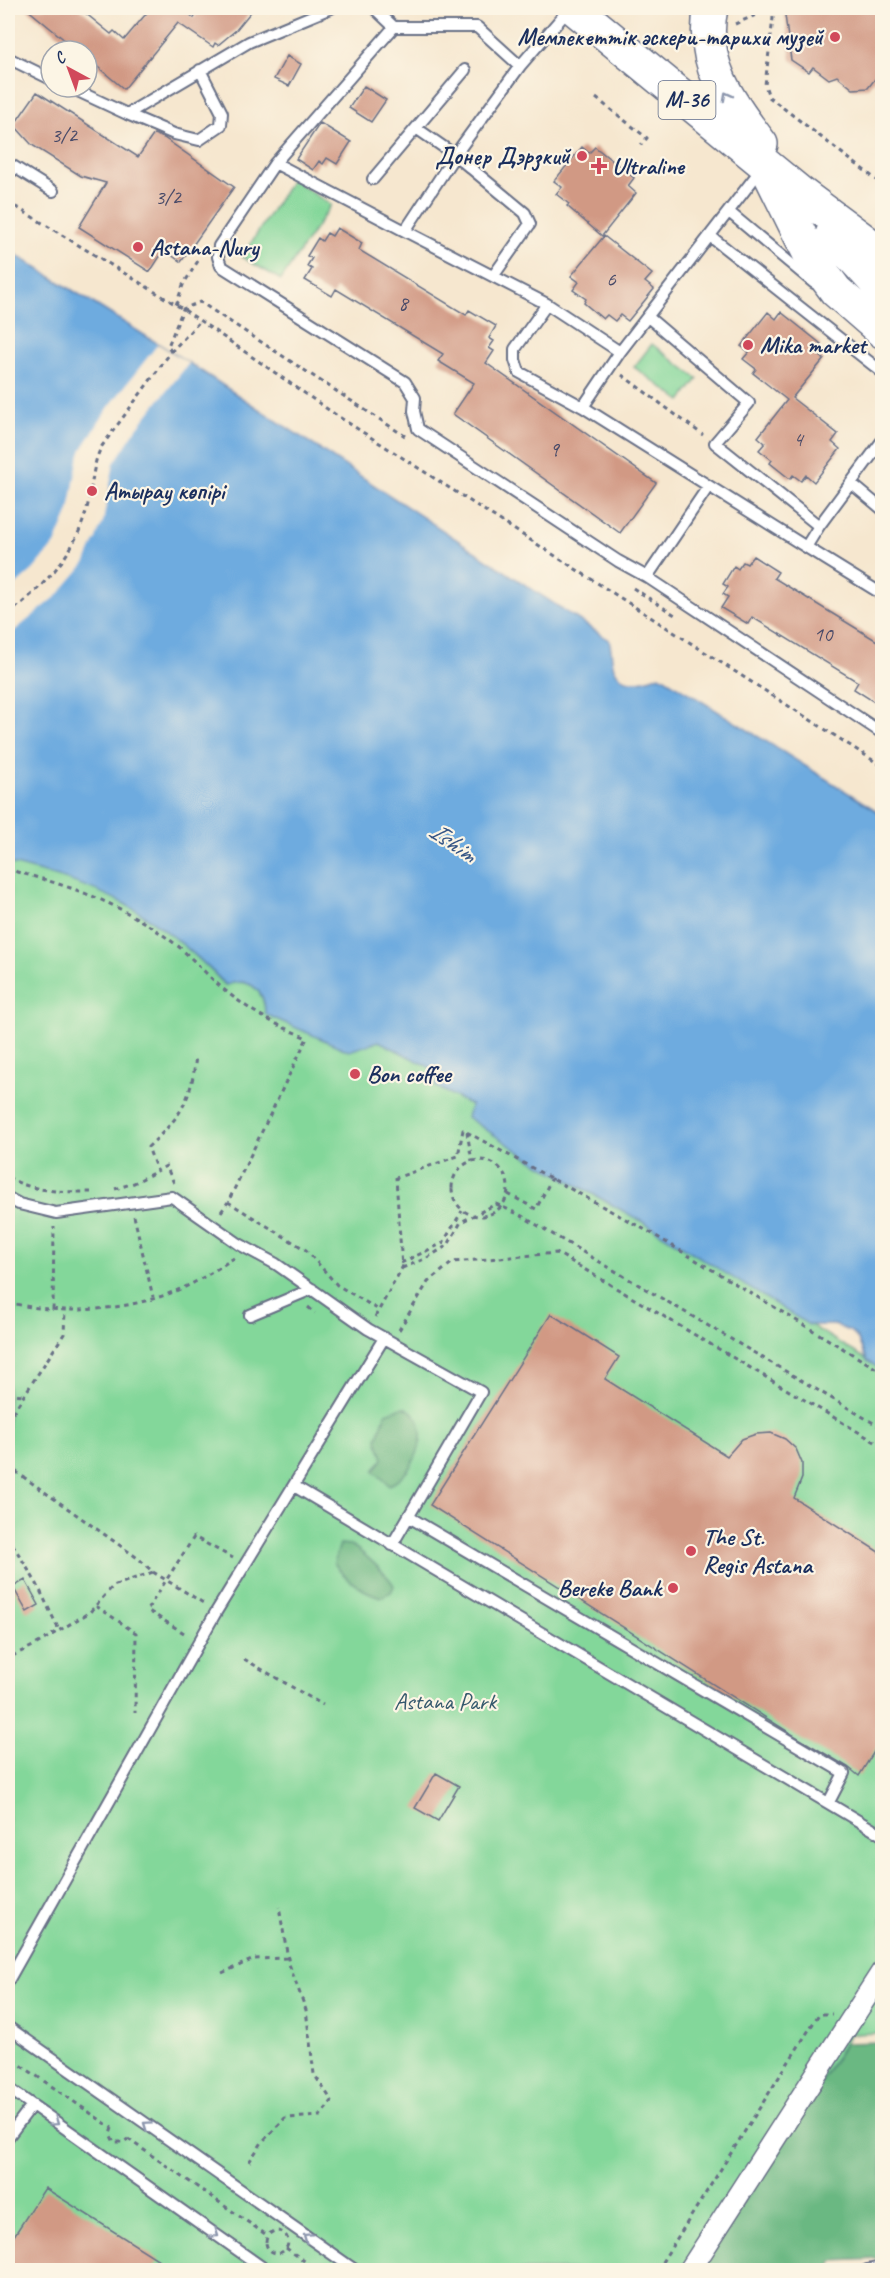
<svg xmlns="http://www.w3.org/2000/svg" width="890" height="2278" viewBox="0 0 890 2278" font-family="Caveat,sans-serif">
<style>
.green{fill:#83d79a;stroke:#4f837c;stroke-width:1.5}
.forest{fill:#6ab882;stroke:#427470;stroke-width:1.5}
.water{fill:#6eabdf;stroke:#446d9e;stroke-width:1.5}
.pier{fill:#f6e7cf}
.building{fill:#d19984}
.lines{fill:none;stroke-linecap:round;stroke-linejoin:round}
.service-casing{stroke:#686f86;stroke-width:14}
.minor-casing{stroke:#686f86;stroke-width:24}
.primary-casing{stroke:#686f86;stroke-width:36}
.path{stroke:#686f86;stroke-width:3;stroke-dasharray:4.5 4.5;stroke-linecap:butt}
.service{stroke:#fff;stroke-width:10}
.minor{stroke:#fff;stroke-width:21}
.primary{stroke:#fff;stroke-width:33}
.oneway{stroke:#8d97ae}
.poi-dot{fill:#d1495b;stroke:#fcf5e5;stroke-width:2}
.labels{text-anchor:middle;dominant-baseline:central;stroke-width:4.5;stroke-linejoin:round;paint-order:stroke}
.number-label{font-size:21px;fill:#484a68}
.shield{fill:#fcf5e5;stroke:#5e6a86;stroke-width:1.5}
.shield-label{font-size:22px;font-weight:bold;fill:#1b2f5e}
.poi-label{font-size:24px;font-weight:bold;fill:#1b2f5e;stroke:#fcf5e5;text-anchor:start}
.park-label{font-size:24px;fill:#35596d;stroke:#fcf5e5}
.water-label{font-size:26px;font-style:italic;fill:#345485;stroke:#fcf5e5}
</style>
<rect width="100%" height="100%" fill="#fcf5e5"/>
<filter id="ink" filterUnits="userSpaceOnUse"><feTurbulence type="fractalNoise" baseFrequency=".0167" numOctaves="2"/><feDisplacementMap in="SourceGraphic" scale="12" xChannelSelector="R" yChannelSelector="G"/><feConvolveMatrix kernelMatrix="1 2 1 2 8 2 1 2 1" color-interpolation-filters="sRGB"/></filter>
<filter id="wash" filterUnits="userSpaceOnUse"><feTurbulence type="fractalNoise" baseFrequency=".008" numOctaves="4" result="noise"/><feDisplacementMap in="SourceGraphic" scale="24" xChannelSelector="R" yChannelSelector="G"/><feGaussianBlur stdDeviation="1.35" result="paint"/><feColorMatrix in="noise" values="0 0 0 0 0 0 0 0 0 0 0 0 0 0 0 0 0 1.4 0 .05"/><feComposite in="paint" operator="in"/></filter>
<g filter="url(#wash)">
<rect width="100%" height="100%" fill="#f6e7cf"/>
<path class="green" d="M292,179L331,205L281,280L242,257Z
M652,344L698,379L681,401L634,367Z
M8,861L12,864C50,874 90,885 125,904C163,924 196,954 225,985C249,976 265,990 265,1014L349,1051L379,1041L441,1073L435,1086L472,1106L467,1117L529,1158L648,1225L882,1369V2033L850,2034L699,2270H8Z"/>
<path class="forest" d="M404,1407C438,1421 415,1476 389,1485L374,1471L383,1459L377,1439L386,1413Z
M340,1544C344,1545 347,1544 350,1545C360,1549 390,1577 394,1586L391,1592L381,1597C361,1591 346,1580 334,1563Z
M882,2042V2255L880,2259L832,2261L830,2270H699L845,2043Z"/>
<path class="water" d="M8,250L189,363L609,640C612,649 611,660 614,668C623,688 644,681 660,675L882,814V1370L867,1361L857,1338L850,1331L834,1325H809L648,1225L529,1158L467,1117L471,1105L435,1086L441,1073L379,1041L349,1051L265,1014C266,990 249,976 226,985C196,954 163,925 125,904C90,885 50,874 12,864L8,861Z"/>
<path class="pier" d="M158,344L189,363L137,428L114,463L103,522L86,562L57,596L8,636V592L33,570L55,544L69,511L78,460L82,449L108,408Z"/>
<g id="blocks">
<path class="building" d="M26,8H79L111,34L114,31L124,40L151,8H191L187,12L194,18L200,8H254L236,30L218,45L215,43L213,47L178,23L124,89L87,58V51H78Z
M790,8H882V70L868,88L853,89L837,76L829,79L813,67L809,72L791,60L785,15Z
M287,56L301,64L289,86L274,79Z
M364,86L386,100L371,122L349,108Z
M37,92L138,157L154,134L164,138L234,187L181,262L164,250L150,272L79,227L106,183L81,176L32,145L14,125Z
M320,123L351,142L337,164L327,158L323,164L319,161L313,170L296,159Z
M582,147L589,153L595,147L634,178L628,186L636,193L602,236L567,206L569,204L556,194L562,187L554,181Z
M337,228L362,243L359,250L466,315L469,310L496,326L489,338L494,341L489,348L494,351L486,363L656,483L620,533L453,414L474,383L438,361L443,354L336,289L332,296L305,280L312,269L307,266L312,258L307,256L318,238L322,241L327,233L332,236Z
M604,236L652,274L645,282L654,289L628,321L620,315L615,321L607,315L603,319L584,303L586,299L573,290L579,282L571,276Z
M768,312L776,319L781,312L821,344L815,352L824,359L792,398L838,434L832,442L840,449L814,482L806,475L801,481L793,475L790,479L770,463L772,460L759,450L765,443L758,437L787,400L753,373L756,369L743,359L749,352L741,346Z
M753,556L778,572L774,578L882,644V707L854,689L858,682L752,617L748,624L721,608L728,597L723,594L728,587L723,584L734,566L738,569L743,562L747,564Z
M551,1314L619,1357L605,1379L727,1456L742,1439L756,1434L771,1433L785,1439L796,1449L802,1463V1478L794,1498L882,1554V1739L859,1776L848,1767L790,1733L430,1505Z
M25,1580L39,1605L27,1612L13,1587Z
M436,1773L459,1786L438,1821L415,1808Z
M45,2188L159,2260L152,2271H8V2245Z"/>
</g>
</g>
<g filter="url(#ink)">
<use href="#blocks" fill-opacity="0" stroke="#686f86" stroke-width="1.5"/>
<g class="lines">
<defs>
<path id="service" d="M374,8L394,27
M570,8L520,66L455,155L405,231L547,304L620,352L762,168
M8,58L51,79
M520,66L477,27H394L275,163L219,246L218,257L221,266L405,382L415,398L414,411L418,429L618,561L647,577L882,733
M69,87L127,114L249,42L331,8
M127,114L174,134L199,140L221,125L222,113L200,70
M416,128L455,155L525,213L530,224L494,275
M8,163L53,191
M275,163L405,231
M373,179L465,70
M729,212L814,283
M710,236L882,372
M547,304L515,349V360L519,372L583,407
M648,317L749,403L715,443L819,526L882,441
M620,352L583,407L806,547L819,526
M851,483L882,509
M806,547L882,594
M647,577L708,487
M8,1198L19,1204L56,1213L172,1197L239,1244L276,1264L368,1329L481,1392L392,1545
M250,1315L312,1289
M294,1486L882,1835
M409,1517L844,1773L829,1802
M8,1981L216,1612L384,1338
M8,2027L355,2270
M8,2088L266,2270
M8,2137L32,2105
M867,2270L882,2267"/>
<path id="minor" d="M690,2270L882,1972"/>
<path id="primary" d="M574,8L800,193L882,254
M711,8C699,62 730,104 761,144
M770,174L811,257L836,291L882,331
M832,235L882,289"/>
</defs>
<use href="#service" class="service-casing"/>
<use href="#minor" class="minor-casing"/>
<use href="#primary" class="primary-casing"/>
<path class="path" d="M771,8L773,18L765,85L769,97L882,184
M735,24L772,8
M596,98L647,138L641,145
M8,202L183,309L336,415L882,766
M176,305L183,285L198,261
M171,352L168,346L183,309L200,302L405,436
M622,375L703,435
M633,588L678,617
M8,614C46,585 77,552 88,504C93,484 92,464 102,446L171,352L200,321
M8,866L17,872C81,889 124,905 178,946C193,959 206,974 221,987C249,1011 274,1024 307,1038L228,1202L306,1250L337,1285L379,1310
M467,1132L472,1161
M452 1188a28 28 0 1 1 56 0a28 28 0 1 1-56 0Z
M8,1177C31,1192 64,1192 91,1192
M174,1183L166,1166L157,1171L148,1147C181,1116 191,1102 196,1056
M115,1189L134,1183L157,1171
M508,1194L536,1209L552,1178
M221,1212L228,1202
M134,1216L153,1297
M401,1263L443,1243L462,1211
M402,1268L427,1258L448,1245L461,1222L496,1204L520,1215L882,1428
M8,1302C66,1318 149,1310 202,1278C213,1272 223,1265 234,1258
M308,1307L315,1313
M53,1310L54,1227
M375,1317L402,1268L396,1178L458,1156L463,1130L651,1233L882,1372
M399,1330L428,1282L453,1262L557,1253L882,1446
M8,1394L24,1395
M8,1420L64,1334L65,1311
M8,1466L139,1559L153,1572L113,1586L90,1612L35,1645L8,1658
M8,1537L37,1584L59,1630
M153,1572L205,1604
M96,1606L136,1633L135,1713
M184,1633L147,1610L194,1537L233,1558
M244,1659L323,1705
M222,1973L254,1959L288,1958
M8,2054L12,2059L112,2128
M112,2128L110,2134L114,2142H123L128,2139
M128,2139L268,2236
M249,2162L263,2141L285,2118L320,2116L332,2101L314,2074L306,2010L289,1964L279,1907
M266 2242a11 11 0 1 1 22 0a11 11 0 1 1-22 0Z
M286,2248L317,2270
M657,2270L819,2014H832"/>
<use href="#service" class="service"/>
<use href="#minor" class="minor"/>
<use href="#primary" class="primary"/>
</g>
<defs><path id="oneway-chevron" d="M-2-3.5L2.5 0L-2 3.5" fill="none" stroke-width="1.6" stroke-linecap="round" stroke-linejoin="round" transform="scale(1.5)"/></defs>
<g class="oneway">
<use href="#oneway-chevron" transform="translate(727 96) rotate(-118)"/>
<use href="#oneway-chevron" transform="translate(55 2122) rotate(35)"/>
<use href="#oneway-chevron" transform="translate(147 2125) rotate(-145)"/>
<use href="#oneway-chevron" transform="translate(215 2234) rotate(35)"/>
<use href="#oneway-chevron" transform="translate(307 2237) rotate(-145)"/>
</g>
</g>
<g class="poi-dot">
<circle cx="835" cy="37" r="6"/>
<circle cx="582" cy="156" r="6"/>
<path d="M596 157h6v6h6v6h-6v6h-6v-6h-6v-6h6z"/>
<circle cx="138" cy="247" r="6"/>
<circle cx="748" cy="345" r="6"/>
<circle cx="92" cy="491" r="6"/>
<circle cx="355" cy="1074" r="6"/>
<circle cx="691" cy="1551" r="6"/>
<circle cx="673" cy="1588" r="6"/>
</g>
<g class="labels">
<g class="number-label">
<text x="64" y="135">3/2</text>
<text x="168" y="197">3/2</text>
<text x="611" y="279">6</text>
<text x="403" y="303">8</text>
<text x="798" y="439">4</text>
<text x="554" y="449">9</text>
<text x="823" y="634">10</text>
</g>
<rect class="shield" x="658.5" y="81" width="57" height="38" rx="4.5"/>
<g class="shield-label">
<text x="687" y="100">M-36</text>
</g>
<g class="poi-label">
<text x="823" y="37" text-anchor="end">Мемлекеттік әскери-тарихи музей</text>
<text x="570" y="156" text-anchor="end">Донер Дэрзкий</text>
<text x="612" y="166">Ultraline</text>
<text x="150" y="247">Astana-Nury</text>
<text x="760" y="345">Mika market</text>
<text x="104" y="491">Атырау көпірі</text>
<text x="367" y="1074">Bon coffee</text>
<text x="703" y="1537">The St.<tspan x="703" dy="28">Regis Astana</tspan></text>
<text x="661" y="1588" text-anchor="end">Bereke Bank</text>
</g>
<g class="park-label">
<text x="445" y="1701">Astana Park</text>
</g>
<g class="water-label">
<text transform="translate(453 842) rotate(35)">Ishim</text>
</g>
</g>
<rect width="890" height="2278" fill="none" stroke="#fcf5e5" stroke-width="30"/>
<g transform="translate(69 69) rotate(319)"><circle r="28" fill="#fcf5e5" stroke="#a2a6af" stroke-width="1.5"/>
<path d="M0-4.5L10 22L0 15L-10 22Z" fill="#d1495b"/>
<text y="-9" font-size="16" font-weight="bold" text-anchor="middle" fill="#1b2f5e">С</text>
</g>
</svg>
